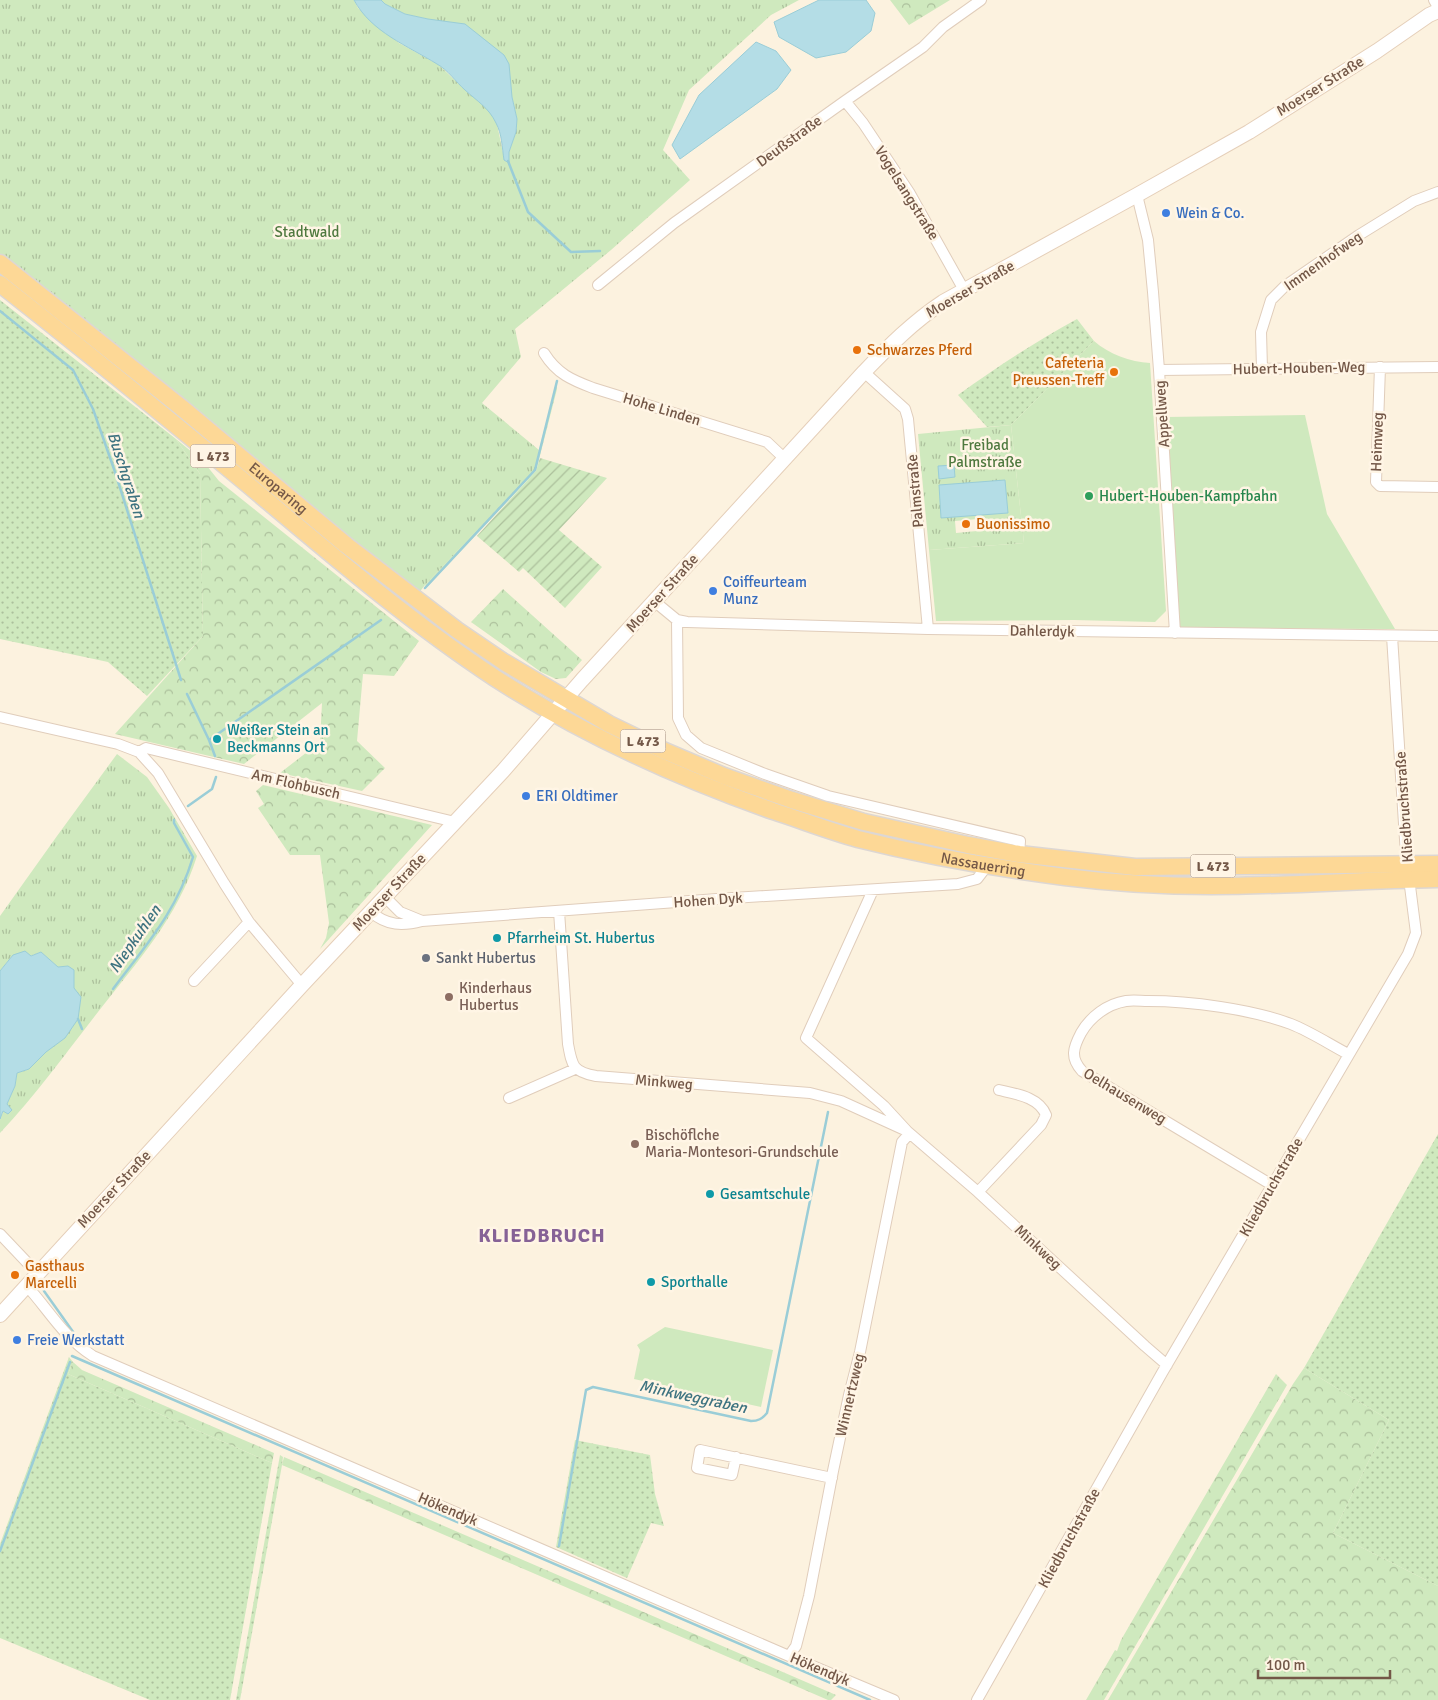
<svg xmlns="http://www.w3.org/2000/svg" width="1438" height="1700" viewBox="0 0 1438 1700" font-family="Signika,sans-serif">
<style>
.grass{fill:url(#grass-dots)}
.forest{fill:url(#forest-crowns)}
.park{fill:url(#park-tufts);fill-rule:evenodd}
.garden{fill:url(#garden-furrows)}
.pitch{fill:#cfe9be}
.water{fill:#b4dde6;stroke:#9acdd7}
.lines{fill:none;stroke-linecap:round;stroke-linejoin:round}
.stream{stroke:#9acdd7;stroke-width:2.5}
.street-casing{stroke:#e0cdbb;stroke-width:12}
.secondary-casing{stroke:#e5cfb9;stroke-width:16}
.primary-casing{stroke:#ddd7d3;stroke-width:19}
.street{stroke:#fff;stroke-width:10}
.secondary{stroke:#fff;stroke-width:14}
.primary{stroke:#fdd896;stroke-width:16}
.shop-dot{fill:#3f7fe0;stroke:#fff5e5;stroke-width:2}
.food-dot{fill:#e8710a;stroke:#fff5e5;stroke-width:2}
.leisure-dot{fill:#2e9e5b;stroke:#fff5e5;stroke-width:2}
.culture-dot{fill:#0f9aa8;stroke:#fff5e5;stroke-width:2}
.worship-dot{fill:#6b7280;stroke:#fff5e5;stroke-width:2}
.education-dot{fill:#8d6e63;stroke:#fff5e5;stroke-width:2}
.labels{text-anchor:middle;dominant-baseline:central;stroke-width:5;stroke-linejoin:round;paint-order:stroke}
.shield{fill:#fff5e5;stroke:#9d8676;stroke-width:1}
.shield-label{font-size:14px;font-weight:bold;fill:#735747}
.street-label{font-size:15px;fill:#735747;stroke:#fff5e5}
.shop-label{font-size:15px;fill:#366cbe;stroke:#fff5e5;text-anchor:start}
.park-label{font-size:15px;fill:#4f793f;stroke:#fff5e5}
.food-label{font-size:15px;fill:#c56008;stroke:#fff5e5;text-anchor:start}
.leisure-label{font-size:15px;fill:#27864d;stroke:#fff5e5;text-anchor:start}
.culture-label{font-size:15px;fill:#0d838f;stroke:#fff5e5;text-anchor:start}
.worship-label{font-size:15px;fill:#5b616d;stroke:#fff5e5;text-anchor:start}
.education-label{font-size:15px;fill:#785e54;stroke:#fff5e5;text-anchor:start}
.water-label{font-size:16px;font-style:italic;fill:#3e7380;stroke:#fff5e5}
.district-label{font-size:20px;font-weight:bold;letter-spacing:1px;fill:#866296;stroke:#fff5e5}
</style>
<defs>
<pattern id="grass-dots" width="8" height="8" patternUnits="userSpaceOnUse" patternTransform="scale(1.25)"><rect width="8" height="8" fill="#cfe9be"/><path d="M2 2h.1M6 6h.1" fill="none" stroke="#acc09c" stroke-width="1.8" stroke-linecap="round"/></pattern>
<pattern id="forest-crowns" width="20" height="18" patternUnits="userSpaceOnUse" patternTransform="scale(1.25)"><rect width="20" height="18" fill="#cfe9be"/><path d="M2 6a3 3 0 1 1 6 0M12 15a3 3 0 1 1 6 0" fill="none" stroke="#acc09c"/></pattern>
<pattern id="park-tufts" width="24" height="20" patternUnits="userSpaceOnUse" patternTransform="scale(1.25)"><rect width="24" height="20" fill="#cfe9be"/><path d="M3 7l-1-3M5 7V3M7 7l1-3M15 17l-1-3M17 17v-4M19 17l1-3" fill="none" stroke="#acc09c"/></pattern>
<pattern id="garden-furrows" width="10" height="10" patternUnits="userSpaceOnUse" patternTransform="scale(1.25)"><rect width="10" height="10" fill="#cfe9be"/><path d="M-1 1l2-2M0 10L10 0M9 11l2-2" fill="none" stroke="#acc09c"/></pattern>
</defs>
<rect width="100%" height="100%" fill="#fcf2df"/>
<path class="grass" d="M0,300L176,439L200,474L203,636L147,696L108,662L0,639Z
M1077,319L1094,341L1011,425L987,427L958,395C997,367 1035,342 1077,319Z
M556,385L557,389L536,471L427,587L425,585L534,469Z
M1438,1134V1586L1333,1533L1389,1420L1304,1368Z
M69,1357L73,1362L68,1374L272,1463L230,1700H150L0,1638V1544Z
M575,1440L650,1455L655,1494L664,1526L651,1523L627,1578L556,1547Z
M280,1455L283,1457L282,1465L240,1700H236Z"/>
<path class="forest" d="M890,0H950L909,25Z
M176,439L203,461L219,481L419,641L394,676L363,674L357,741L385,768L362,791L280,773L320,742L322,703L244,764L115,734L203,636L200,474Z
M503,589L582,660L566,678L556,679L541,672L471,622Z
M263,785L432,825L320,949L326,938L329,923L320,855H290L258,808L264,804L256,791Z
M73,1362L82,1370L274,1453L272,1463L68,1374Z
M1304,1368L1389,1420L1333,1533L1438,1586V1700H1108L1293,1384Z
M1276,1374L1287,1385L1104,1700H1086L1115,1650L1117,1651L1121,1640Z
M284,1457L836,1695L831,1700H828L282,1465Z"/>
<path class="park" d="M0,0H354L358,8L399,43L439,65L465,90L488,109L497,124L503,153L509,162V152L516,132L517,119L512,97L428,19L405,14L385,4L381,0H799L771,15L689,90L663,150L690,180L611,250L515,329L521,357L482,403L539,450L535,469L425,585L418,594L0,256Z
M1011,425L1024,543L929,550L918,434ZM977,519V531L956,533L955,521Z
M117,754L147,777L169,808L197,856C178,917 137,962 98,1012C66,1053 36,1095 0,1133V1119L15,1086L17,1073L29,1069L46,1052L74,988L68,966L58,967L41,952L30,956L13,955L0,971V916L57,836Z"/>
<path class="garden" d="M540,458L607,478L559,530L602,567L565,608L523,568L519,572L477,536L536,471Z"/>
<path class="pitch" d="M1094,341C1109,354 1130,362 1150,363L1166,611L1155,622L1074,620L936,621L929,550L1024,543L1011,425Z
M1305,415L1327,514L1395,629L1180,628L1166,417Z
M665,1327L773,1350L761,1407L634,1379L640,1350L637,1345Z"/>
<path class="water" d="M354,0H381L385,4L405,14L428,19L465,24L504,55L509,64L512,97L517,119L516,132L509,152V163L504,160C502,147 502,134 496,123C489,108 477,101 465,90C456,82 448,70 437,64C408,46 371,32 354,0Z
M819,0H866L875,13L871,31L846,52L816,58L779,37L774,22Z
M756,42L776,51L791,70L777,89L680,159L672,145L699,95Z
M954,465L955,477L939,479L938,466Z
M1005,480L1008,513L941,518L939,485Z
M25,951L31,956L41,952L58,967L68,966L74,970V988L81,997L78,1019L65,1038L46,1052L29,1069L17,1073L15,1086L7,1104L12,1110L8,1114L3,1111L0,1119V971L13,955Z"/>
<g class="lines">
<path class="stream" d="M508,161L528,212L571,252L600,251
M0,311L73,370L93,409L115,472L181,680
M425,588L535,470L557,381
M187,694L209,740L215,756
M209,740L381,620
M188,806L212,789L216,777
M113,989C146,945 177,911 193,857L174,823V820
M78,1019L82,1029
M43,1277L44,1291L76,1336
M72,1356L870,1700
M559,1546L586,1390L593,1387L751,1421C758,1421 762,1419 767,1413L828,1112
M0,1551L70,1362"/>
<defs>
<path id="street" d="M1434,0L1438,7
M845,101L863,123L909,192L964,290
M1137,195L1148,240L1153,292L1159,370L1175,633
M598,285L674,223L845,101L923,47L943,27L981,0
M544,353C557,374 572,380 593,388L767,442L785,459
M1380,367L1376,482L1380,486L1438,487
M1262,369L1261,332L1271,300L1285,286L1359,235L1414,201L1438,192
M1159,370L1438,367
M864,372L905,409L908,419L928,629
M654,601L677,620L687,622L928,629L1438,636
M677,620L678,718L686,735L701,748L765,774L828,796L1020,841L1019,854
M0,717L118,744L139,752L158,773L224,883L249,922L302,985
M139,752L146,748L455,822
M385,897L400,912L422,921
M559,911L568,1044C572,1066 573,1072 596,1076L810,1093L841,1101L907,1131L884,1106L806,1038L873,890
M371,912C387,926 403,926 422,921L717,899L958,884L977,879L987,866
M194,981L249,922
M509,1098L575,1069
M907,1131L978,1192L1145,1346L1167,1365
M1272,1185L1082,1071C1070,1058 1073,1048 1081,1033C1090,1017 1107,1004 1126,1001C1133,1000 1141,1001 1148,1001C1190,1001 1251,1009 1291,1024C1311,1032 1329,1044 1348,1054
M978,1192L1041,1125L1046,1115C1039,1097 1016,1094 999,1090
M0,1234L37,1273
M26,1285C49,1310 63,1337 93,1356L789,1656L894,1700
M736,1457L732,1475L697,1468L700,1450L832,1478
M789,1656L796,1646L809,1596L833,1471L849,1395L860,1352L902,1142L909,1134
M977,1700L1162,1373L1408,954L1416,933L1406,855L1392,636"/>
<path id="secondary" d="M0,1315L302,985L503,771L582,680L864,372C889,346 913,322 943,302L1137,195L1249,132L1377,51L1429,15L1438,11"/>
<g id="primary">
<path id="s1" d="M0,263L182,408L346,545L457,630L504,662L609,724L665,751L724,776L792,800L864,822L968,845L1019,854L1135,867L1438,864"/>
<path id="s2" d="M0,284C83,349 165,416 246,483C327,551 407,620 495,678C582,734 676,777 773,811C801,820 829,831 858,839C926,856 995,868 1065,877C1113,883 1162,886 1211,886C1287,886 1362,880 1438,879"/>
</g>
</defs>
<use href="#street" class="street-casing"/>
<use href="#secondary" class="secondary-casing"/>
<use href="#primary" class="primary-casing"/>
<use href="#street" class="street"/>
<use href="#secondary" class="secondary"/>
<use href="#primary" class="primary"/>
</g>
<g class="shop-dot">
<circle cx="1166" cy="213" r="5"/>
<circle cx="713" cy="591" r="5"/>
<circle cx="526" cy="796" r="5"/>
<circle cx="17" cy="1340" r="5"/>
</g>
<g class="food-dot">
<circle cx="857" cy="350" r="5"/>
<circle cx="1114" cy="372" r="5"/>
<circle cx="966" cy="524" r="5"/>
<circle cx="15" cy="1275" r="5"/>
</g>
<circle class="leisure-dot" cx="1089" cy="496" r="5"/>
<g class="culture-dot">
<circle cx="217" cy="739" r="5"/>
<circle cx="497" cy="938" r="5"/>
<circle cx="710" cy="1194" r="5"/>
<circle cx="651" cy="1282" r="5"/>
</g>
<circle class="worship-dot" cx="426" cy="958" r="5"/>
<g class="education-dot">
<circle cx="449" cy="997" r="5"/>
<circle cx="635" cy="1144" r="5"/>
</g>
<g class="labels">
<g class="shield">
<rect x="190.5" y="444.5" width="45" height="23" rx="4"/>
<rect x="620.5" y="729.5" width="45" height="23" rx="4"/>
<rect x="1190.5" y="854.5" width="45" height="23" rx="4"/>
</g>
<g class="shield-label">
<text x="213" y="456">L 473</text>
<text x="643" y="741">L 473</text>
<text x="1213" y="866">L 473</text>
</g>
<g class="street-label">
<text transform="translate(1320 86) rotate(-32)">Moerser Straße</text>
<text transform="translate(789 141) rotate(-36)">Deußstraße</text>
<text transform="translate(907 193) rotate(58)">Vogelsangstraße</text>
<text transform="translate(1323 261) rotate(-35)">Immenhofweg</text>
<text transform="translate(970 289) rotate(-30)">Moerser Straße</text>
<text transform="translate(1299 368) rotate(-1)">Hubert-Houben-Weg</text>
<text transform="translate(662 409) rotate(17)">Hohe Linden</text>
<text transform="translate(1162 414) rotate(-94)">Appellweg</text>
<text transform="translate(1377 442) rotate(-88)">Heimweg</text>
<text stroke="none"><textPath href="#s1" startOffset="358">Europaring</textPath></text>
<text transform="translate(915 491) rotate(-95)">Palmstraße</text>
<text transform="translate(662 593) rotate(-48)">Moerser Straße</text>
<text transform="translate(1042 631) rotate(1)">Dahlerdyk</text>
<text transform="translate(296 784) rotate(13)">Am Flohbusch</text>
<text transform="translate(1404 807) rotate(-94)">Kliedbruchstraße</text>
<text stroke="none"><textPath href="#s2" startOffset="1159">Nassauerring</textPath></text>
<text transform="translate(389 892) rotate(-47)">Moerser Straße</text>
<text transform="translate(708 900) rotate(-4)">Hohen Dyk</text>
<text transform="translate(664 1082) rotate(5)">Minkweg</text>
<text transform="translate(1125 1096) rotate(31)">Oelhausenweg</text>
<text transform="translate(1271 1187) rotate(-60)">Kliedbruchstraße</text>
<text transform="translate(114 1189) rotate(-47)">Moerser Straße</text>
<text transform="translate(1038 1247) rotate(43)">Minkweg</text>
<text transform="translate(850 1395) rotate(-77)">Winnertzweg</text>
<text transform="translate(448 1509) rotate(23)">Hökendyk</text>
<text transform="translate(1069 1538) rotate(-61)">Kliedbruchstraße</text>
<text transform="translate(820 1669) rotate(23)">Hökendyk</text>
</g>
<g class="shop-label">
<text x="1176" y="213">Wein &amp; Co.</text>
<text x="723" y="582">Coiffeurteam<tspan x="723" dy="17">Munz</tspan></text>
<text x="536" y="796">ERI Oldtimer</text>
<text x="27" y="1340">Freie Werkstatt</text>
</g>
<g class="park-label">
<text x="307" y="232">Stadtwald</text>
<text x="985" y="445">Freibad<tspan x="985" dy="17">Palmstraße</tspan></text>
</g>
<g class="food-label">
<text x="867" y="350">Schwarzes Pferd</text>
<text x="1104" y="363" text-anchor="end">Cafeteria<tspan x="1104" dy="17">Preussen-Treff</tspan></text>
<text x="976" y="524">Buonissimo</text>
<text x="25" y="1266">Gasthaus<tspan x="25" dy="17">Marcelli</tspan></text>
</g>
<g class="leisure-label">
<text x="1099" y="496">Hubert-Houben-Kampfbahn</text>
</g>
<g class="culture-label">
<text x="227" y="730">Weißer Stein an<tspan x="227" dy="17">Beckmanns Ort</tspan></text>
<text x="507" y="938">Pfarrheim St. Hubertus</text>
<text x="720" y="1194">Gesamtschule</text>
<text x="661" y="1282">Sporthalle</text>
</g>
<g class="worship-label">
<text x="436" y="958">Sankt Hubertus</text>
</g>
<g class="education-label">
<text x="459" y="988">Kinderhaus<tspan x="459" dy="17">Hubertus</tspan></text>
<text x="645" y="1135">Bischöflche<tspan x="645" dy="17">Maria-Montesori-Grundschule</tspan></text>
</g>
<g class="water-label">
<text transform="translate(126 475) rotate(72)">Buschgraben</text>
<text transform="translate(135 939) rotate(-55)">Niepkuhlen</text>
<text transform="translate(693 1397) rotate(12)">Minkweggraben</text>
</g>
<g class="district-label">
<text x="542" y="1235">KLIEDBRUCH</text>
</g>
</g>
<path d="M1258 1670v8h132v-8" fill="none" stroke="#735747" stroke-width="2.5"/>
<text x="1266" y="1670" font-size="15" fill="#735747" stroke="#fff5e5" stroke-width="4" paint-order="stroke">100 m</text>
</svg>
